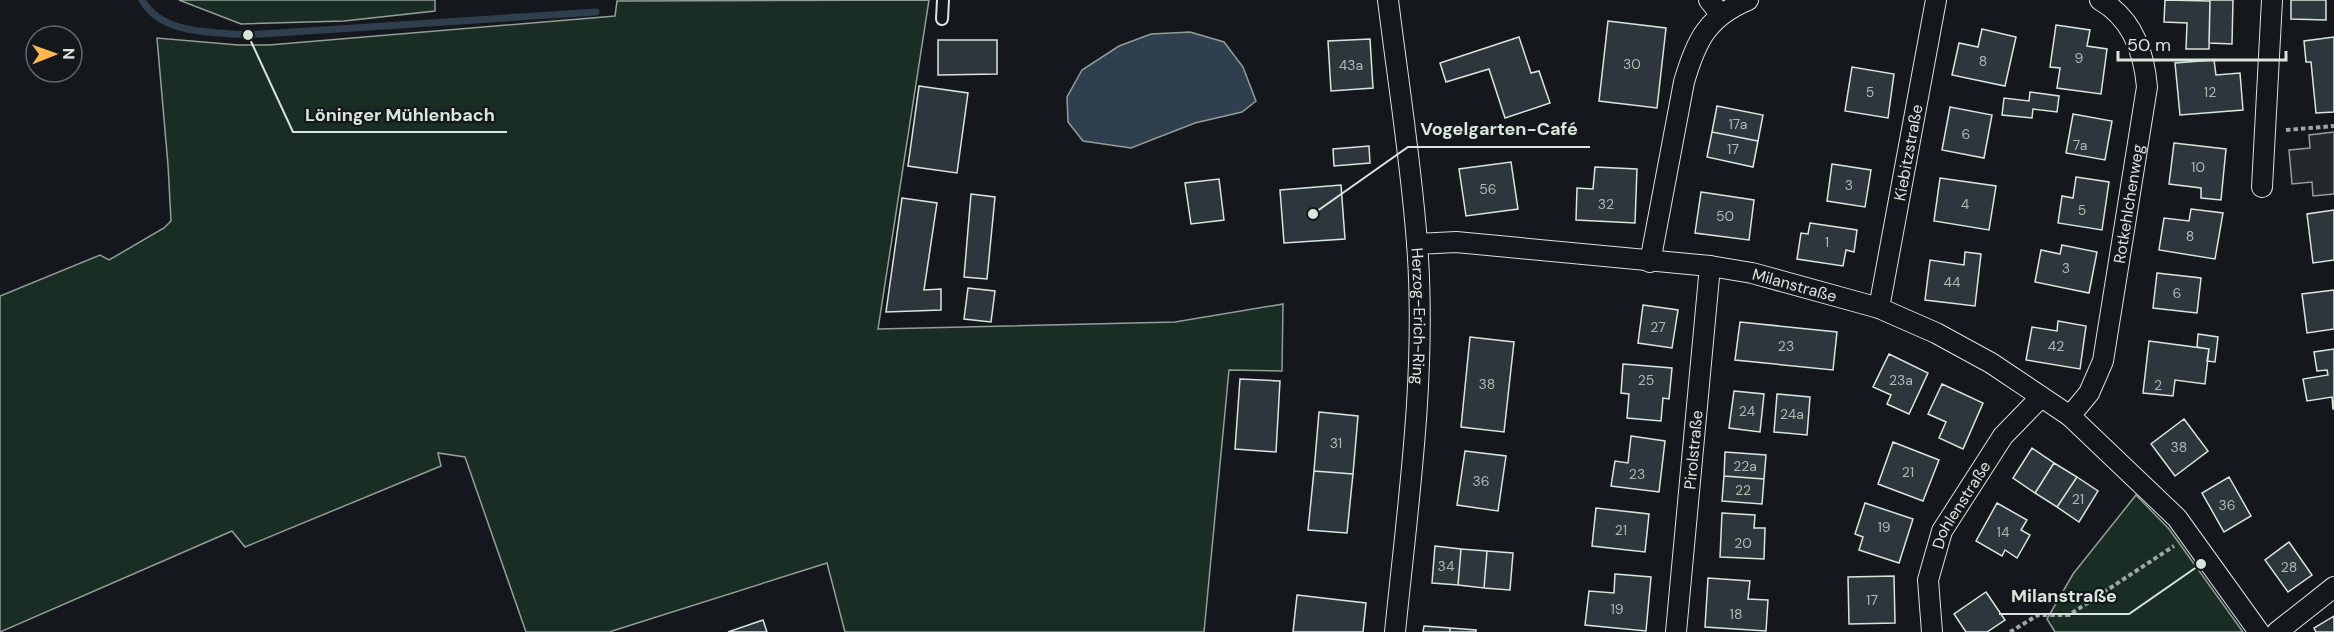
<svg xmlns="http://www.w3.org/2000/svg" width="2334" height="632" viewBox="0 0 2334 632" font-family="'DM Sans',sans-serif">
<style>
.green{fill:#1a2d24;stroke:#939e99;stroke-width:1.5}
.parking{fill:#24282b;stroke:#939e99;stroke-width:1.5}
.water{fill:#2f3f4d;stroke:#939e99;stroke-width:1.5}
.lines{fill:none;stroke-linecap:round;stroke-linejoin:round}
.stream{stroke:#2f3f4d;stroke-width:7}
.building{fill:#2c363c;stroke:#d8e6dc;stroke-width:1.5}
.lane-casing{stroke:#d8e6dc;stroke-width:14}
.street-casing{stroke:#d8e6dc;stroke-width:22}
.path{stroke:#9da8a2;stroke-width:4;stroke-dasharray:4.5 3;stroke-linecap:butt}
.lane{stroke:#14181c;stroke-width:10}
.street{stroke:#14181c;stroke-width:20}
.labels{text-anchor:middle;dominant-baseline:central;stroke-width:4.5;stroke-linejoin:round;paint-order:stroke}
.number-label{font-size:14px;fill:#adbab4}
.street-label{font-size:16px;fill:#d8e6dc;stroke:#14181c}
.leader{fill:none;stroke:#d8e6dc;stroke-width:2}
.callout-dot{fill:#d8e6dc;stroke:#14181c;stroke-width:2}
.callout-label{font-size:18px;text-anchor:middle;font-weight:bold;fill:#d8e6dc;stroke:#14181c;stroke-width:4.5;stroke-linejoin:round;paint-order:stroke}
</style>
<rect width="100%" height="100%" fill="#14181c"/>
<path class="green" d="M179,0H435V11L344,21L241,24Z
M929,0L878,329L1175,322L1283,304L1282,371L1229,370L1204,632H845L827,563L609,632H526L465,457L438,453L441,466L245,547L232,531L0,632V296L100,255L109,260L164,228L171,221L168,165L157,38L238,45H269L615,16L617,1Z
M2136,495L2169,529L2243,632H2055L2047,619L2073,574Z"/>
<path class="parking" d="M2334,132V194L2313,196L2312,182L2292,184L2289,150L2310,148L2309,135Z"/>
<path class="water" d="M1190,32L1224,42L1243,67L1256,101L1242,112L1195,123L1131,148L1083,141L1068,122L1067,97L1082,70L1119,46L1151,34Z"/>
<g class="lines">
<path class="stream" d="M142,0C162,35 212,32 248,35L596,12"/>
</g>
<path class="building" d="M2165,0L2210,1L2209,49H2186L2187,23L2164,22Z
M2210,0H2233L2232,44L2209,43Z
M2291,0H2326V20L2291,19Z
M1608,21L1666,28L1657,108L1599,101Z
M2056,25L2090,30L2087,46L2107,49L2101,94L2057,88L2060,68L2050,67Z
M1982,29L2016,37L2005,86L1952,75L1959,43L1978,47Z
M1519,37L1531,73L1539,71L1550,103L1505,118L1489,69L1446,82L1440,63Z
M2334,37V112L2316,113L2311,62H2306L2304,41Z
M1370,39L1373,88L1331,91L1328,41Z
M938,40H997V74L938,75Z
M2214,60L2216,75L2240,73L2243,110L2180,115L2175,63Z
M1852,67L1894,74L1888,118L1845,111Z
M919,86L968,93L957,173L908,166Z
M2030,92L2059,96L2057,112L2033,109L2032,118L2002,115L2004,98L2029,101Z
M1717,106L1763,115L1758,141L1712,132Z
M1950,107L1992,115L1984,158L1942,150Z
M2073,114L2112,121L2105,160L2066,153Z
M1712,132L1758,141L1753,167L1707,157Z
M2174,143L2226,149L2221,200L2201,198V188L2169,184Z
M1369,146L1370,163L1334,166L1333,149Z
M1511,162L1518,209L1466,216L1459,169Z
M1832,164L1871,170L1865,207L1827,201Z
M1595,167L1637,169L1635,223L1576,220L1577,188L1593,189Z
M2076,177L2109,182L2102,230L2058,223L2062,196L2073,198Z
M1940,178L1996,186L1989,230L1934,221Z
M1219,179L1224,220L1191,224L1185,183Z
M1341,185L1345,239L1284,243L1280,190Z
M1701,192L1754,200L1749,240L1695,233Z
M971,194L995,197L987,279L964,277Z
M902,198L937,203L924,290L941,289V310L886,312Z
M2191,209L2223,213L2215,259L2159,250L2164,218L2189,221Z
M2334,210V260L2313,263L2307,214Z
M1810,223L1857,230L1854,252L1846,250L1843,266L1797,259L1801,233L1808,234Z
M2062,245L2097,252L2089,293L2035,282L2041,250L2060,254Z
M1965,252L1981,254L1975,306L1925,300L1930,260L1964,265Z
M2157,273L2201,278L2197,313L2153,308Z
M968,288L995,291L991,322L964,319Z
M2334,290V329L2307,333L2302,294Z
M1643,305L1678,310L1672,348L1638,343Z
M2058,321L2086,326L2080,369L2026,360L2032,327L2057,331Z
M1740,322L1837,332L1833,370L1735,360Z
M2198,334L2218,337L2215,362L2207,361L2209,349L2197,347Z
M1470,337L1514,342L1504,432L1461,427Z
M2149,341L2209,349L2205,384L2175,380L2173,396L2143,393Z
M2334,349V409H2333L2332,397L2307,401L2303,379L2328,375L2327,370L2317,371L2314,352Z
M1889,354L1928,373L1909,414L1887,404L1891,395L1873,387Z
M1623,364L1672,368L1669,399L1663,398L1661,421L1627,418L1629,394L1621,393Z
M1240,379L1280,381L1276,452L1235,449Z
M1942,384L1983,403L1963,449L1939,438L1946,422L1928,414Z
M1734,391L1764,394L1760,432L1729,428Z
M1777,394L1810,397L1807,435L1774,432Z
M1319,412L1358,416L1353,474L1314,471Z
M2184,419L2208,451L2175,476L2151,444Z
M1631,436L1665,441L1659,492L1611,486L1615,461L1628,463Z
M1893,442L1939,460L1923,501L1878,484Z
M2032,448L2054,463L2035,493L2013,478Z
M1465,451L1506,456L1498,511L1457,505Z
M1725,452L1766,455L1764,479L1724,476Z
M2054,463L2077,477L2057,507L2035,493Z
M1314,471L1353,474L1347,533L1308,530Z
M1724,476L1764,479L1762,504L1722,501Z
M2077,477L2098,491L2079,522L2057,507Z
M2229,477L2251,516L2224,532L2202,493Z
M1865,503L1913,519L1899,563L1859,550L1863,537L1855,534Z
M1997,503L2027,520L2021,530L2030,535L2017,558L2005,550L2002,556L1976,541Z
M1596,508L1649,514L1645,552L1592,546Z
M1722,513L1755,515L1754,528H1765L1764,559L1720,557Z
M2289,542L2312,575L2288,592L2265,560Z
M1435,546L1461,549L1458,585L1432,583Z
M1461,549L1487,551L1484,588L1458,585Z
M1487,551L1513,553L1510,590L1484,588Z
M1615,574L1651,577L1646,631L1585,625L1589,591L1614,593Z
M1894,576L1895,623L1849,624L1848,577Z
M1708,578L1750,581L1748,599L1768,600L1766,631L1705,627Z
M1986,592L2005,620L1987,632H1966L1954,614Z
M1297,595L1366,603L1363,632H1293Z
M2334,616V632H2316L2314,628Z
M763,620L767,632H728Z
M1424,626L1450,628V632H1423Z
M1450,628L1476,630V632H1450Z"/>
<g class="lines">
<defs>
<path id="lane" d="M942,19L943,0"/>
<g id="street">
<path id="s1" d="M1388,0C1398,81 1411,162 1417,243C1427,373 1408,503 1395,632"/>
<path d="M1709,0L1721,15"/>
<path d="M2262,187L2272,0"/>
<path id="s2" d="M1417,244L1456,242L1710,266L1752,273L1879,308L1936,333L1991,363L2070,416L2177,518L2259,632"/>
<path d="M1650,262L1684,82C1696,41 1707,17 1748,0"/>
<path id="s3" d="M1879,308L1936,0"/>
<path id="s4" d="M2070,416L2089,393L2103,361L2147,87C2144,52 2132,18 2100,0"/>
<path id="s5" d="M1676,632L1710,266"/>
<path id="s6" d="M1932,632L1928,580L1942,531L2003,436L2041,397"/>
<path d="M2277,632L2334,587"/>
</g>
</defs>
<use href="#lane" class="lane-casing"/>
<use href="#street" class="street-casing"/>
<path class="path" d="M2286,130L2334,126
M2010,632L2038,615H2069L2174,546"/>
<use href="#lane" class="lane"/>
<use href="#street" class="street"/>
</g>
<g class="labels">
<g class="number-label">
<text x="2079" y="58">9</text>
<text x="1983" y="61">8</text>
<text x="1632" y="64">30</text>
<text x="1351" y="65">43a</text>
<text x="1870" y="92">5</text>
<text x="2210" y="92">12</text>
<text x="1738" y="124">17a</text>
<text x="1966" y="134">6</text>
<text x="2080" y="145">7a</text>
<text x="1733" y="149">17</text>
<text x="2198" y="167">10</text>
<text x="1849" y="185">3</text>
<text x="1488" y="189">56</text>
<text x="1606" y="204">32</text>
<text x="1965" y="204">4</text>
<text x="2082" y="210">5</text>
<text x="1725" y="216">50</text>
<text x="2190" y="236">8</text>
<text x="1827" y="242">1</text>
<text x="2066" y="268">3</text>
<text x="1952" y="282">44</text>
<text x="2177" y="293">6</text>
<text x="1658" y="327">27</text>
<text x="1786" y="346">23</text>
<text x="2056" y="346">42</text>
<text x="1646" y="380">25</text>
<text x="1901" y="380">23a</text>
<text x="1487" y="384">38</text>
<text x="2158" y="385">2</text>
<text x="1747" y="411">24</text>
<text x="1792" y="414">24a</text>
<text x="1336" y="443">31</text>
<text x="2179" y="447">38</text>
<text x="1745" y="466">22a</text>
<text x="1908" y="472">21</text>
<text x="1637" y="474">23</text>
<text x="1481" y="481">36</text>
<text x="1743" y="490">22</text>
<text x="2078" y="499">21</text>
<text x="2227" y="505">36</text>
<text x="1884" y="527">19</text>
<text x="1621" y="530">21</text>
<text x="2003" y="532">14</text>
<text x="1743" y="543">20</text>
<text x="1446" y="566">34</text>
<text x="2289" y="567">28</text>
<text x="1872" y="600">17</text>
<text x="1617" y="609">19</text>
<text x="1736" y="614">18</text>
</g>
<g class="street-label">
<text stroke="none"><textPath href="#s3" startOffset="158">Kiebitzstraße</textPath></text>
<text stroke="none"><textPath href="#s4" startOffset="224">Rotkehlchenweg</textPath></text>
<text stroke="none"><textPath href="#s2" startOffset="381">Milanstraße</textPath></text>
<text stroke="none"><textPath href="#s1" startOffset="318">Herzog-Erich-Ring</textPath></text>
<text stroke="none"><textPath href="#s5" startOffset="183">Pirolstraße</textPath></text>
<text stroke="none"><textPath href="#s6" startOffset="135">Dohlenstraße</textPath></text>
</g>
</g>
<path class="leader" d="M248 35L293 132H507M1313 214L1408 147H1590M2201 564L2129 614H1999"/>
<g class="callout-dot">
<circle cx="248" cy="35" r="6"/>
<circle cx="1313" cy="214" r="6"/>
<circle cx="2201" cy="564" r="6"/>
</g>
<g class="callout-label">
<text x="400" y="121">Löninger Mühlenbach</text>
<text x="1499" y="135">Vogelgarten-Café</text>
<text x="2064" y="602">Milanstraße</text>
</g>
<g transform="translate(54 54) rotate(89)"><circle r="28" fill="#14181c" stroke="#626a69" stroke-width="1.5"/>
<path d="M0-4.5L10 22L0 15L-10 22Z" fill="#ffb74d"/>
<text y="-9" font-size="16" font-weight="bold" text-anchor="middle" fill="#d8e6dc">N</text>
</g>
<path d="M2118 51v9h168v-9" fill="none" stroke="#d8e6dc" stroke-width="3"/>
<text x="2127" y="51" font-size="18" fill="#d8e6dc" stroke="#14181c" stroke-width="4.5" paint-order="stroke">50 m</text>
</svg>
